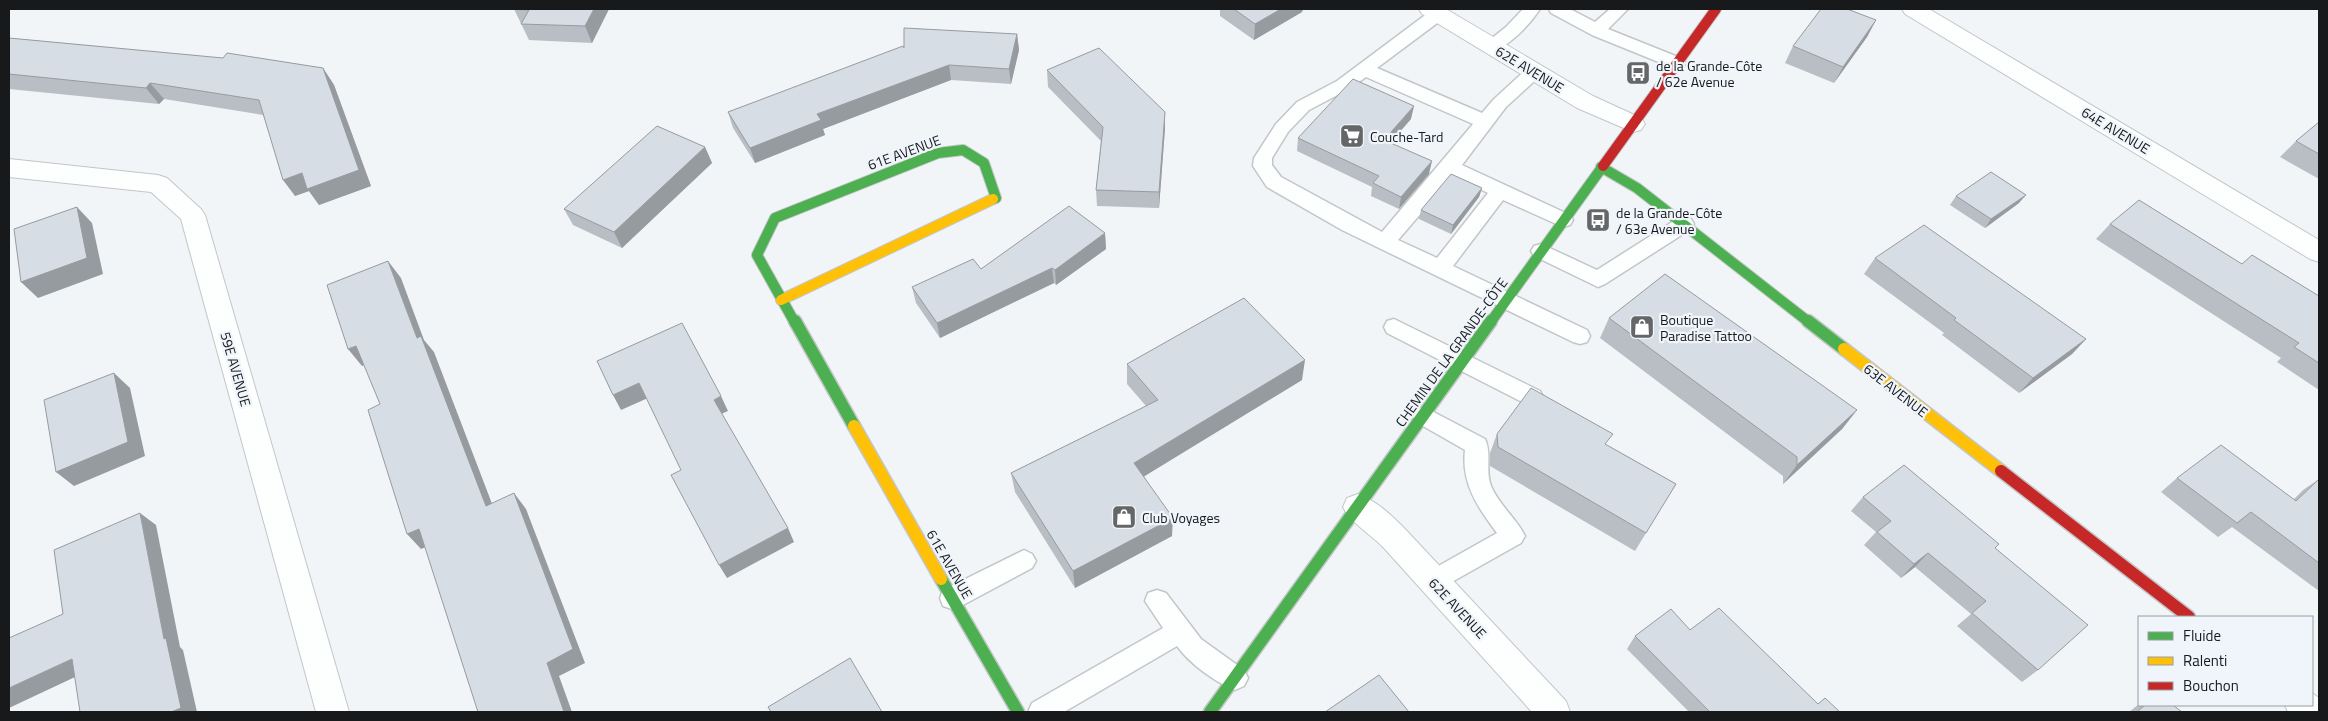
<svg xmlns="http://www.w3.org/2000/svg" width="2328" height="721" viewBox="0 0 2328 721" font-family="'Titillium Web',sans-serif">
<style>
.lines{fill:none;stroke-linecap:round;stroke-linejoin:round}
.lane-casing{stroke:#c3c6c8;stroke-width:3}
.street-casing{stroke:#c3c6c8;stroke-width:2}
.fast-far1-casing{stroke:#c3c6c8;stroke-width:12}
.fast-casing{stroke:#c3c6c8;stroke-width:15}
.slow-far1-casing{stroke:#c3c6c8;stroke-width:12}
.slow-casing{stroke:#c3c6c8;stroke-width:15}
.jam-far1-casing{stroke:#c3c6c8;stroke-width:12}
.jam-casing{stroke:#c3c6c8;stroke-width:15}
.lane{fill:#fdfefe;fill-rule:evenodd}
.street{fill:#fdfefe;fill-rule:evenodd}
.fast-far1{stroke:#4caf50;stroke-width:10}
.fast{stroke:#4caf50;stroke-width:12}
.slow-far1{stroke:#ffc107;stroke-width:10}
.slow{stroke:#ffc107;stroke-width:12}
.jam-far1{stroke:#c62828;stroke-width:10}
.jam{stroke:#c62828;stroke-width:12}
.wall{fill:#b8bec4}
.shaded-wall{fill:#969ba0}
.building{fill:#d6dde4;stroke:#969ba0}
.labels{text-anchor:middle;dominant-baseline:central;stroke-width:4.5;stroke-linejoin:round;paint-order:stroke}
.poi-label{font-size:14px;fill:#17191b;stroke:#eff5fb;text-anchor:start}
.street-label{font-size:14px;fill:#17191b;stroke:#eff5fb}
</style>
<rect width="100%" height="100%" fill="#f2f5f8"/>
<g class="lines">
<defs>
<path id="lane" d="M1437,9L1444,10L1446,14L1444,18L1377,68L1482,113L1494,99L1528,68L1534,66L1540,68L1543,72L1540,76L1506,107L1462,165L1570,215L1573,220L1570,225L1563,227L1503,200L1453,266L1587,330L1590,336L1587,342L1580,344L1573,342L1342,230L1267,187L1253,166L1254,158L1276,124L1297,102L1337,81L1432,10ZM1366,77L1473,124L1382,232L1281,177L1272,165V158L1288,132L1309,110L1349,89ZM1453,176L1488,193L1437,258L1398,240Z
M1523,9H1540C1531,23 1503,55 1485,50L1482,46L1506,27Z
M1549,9H1570L1595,22L1610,9H1628L1608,29L1683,59L1686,63L1683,67L1677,69L1671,67L1592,35L1551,13Z
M1684,217L1691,219L1694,224L1691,229L1605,284L1598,287L1534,256L1531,251L1534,246L1541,244L1597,270L1677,219Z
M1394,319L1540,391L1543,397L1540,403L1532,406L1524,403L1387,333L1384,327L1387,321Z
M1424,407L1485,439C1492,453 1485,471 1491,486C1499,505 1516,518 1525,536L1521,543L1434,592L1426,589L1422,581L1426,573L1497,533C1478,508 1461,483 1465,450L1416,422L1413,416L1416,410Z
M1024,550L1032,554L1036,561L1032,568L961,606L952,609L943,606L940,598L943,590Z
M1157,590L1166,593L1201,639L1244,670L1248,678L1244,686L1235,690C1215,682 1190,664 1177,646L1064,712H1028L1032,703L1163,628L1145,601L1148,593Z"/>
<path id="street" d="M1419,9H1446L1593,96L1641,118L1645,124L1641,130L1633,132L1577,108L1422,14Z
M1902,9H1929L2319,240V262L2310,259L1905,14Z
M9,159L158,175L167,178L201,209L205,215L349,712H316L181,219L151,192L9,177Z
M1358,494C1377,501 1391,515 1405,529L1566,701L1570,712H1532L1383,547C1371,535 1350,522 1343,507L1347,498Z
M2312,693L2319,698V712H2288L2285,705H2312Z"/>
<path id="fast-far1" d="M1601,167L1637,188L1810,323
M795,323L757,255L775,218L938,153L963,150L984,163L996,198L993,199
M1490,323L1603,166"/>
<path id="fast" d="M795,321L854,426
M1808,321L1844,349
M941,579L1018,712
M1210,712L1491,321"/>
<path id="slow-far1" d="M781,300L993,199"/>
<path id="slow" d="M1844,349L2001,471
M854,426L941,579"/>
<path id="jam-far1" d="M1603,166L1716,9"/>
<path id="jam" d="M2001,471L2189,617"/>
</defs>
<use href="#lane" class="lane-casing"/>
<use href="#street" class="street-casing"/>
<use href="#fast-far1" class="fast-far1-casing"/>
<use href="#fast" class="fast-casing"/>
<use href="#slow-far1" class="slow-far1-casing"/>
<use href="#slow" class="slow-casing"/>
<use href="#jam-far1" class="jam-far1-casing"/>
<use href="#jam" class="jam-casing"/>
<use href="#lane" class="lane"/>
<use href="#street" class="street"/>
<use href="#fast-far1" class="fast-far1"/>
<use href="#fast" class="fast"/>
<use href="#slow-far1" class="slow-far1"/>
<use href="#slow" class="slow"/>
<use href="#jam-far1" class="jam-far1"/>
<use href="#jam" class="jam"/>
</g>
<path class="wall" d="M514,9H609L592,43L529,40Z
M1220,9H1303L1302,12L1254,40L1220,16Z
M1876,20L1867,37L1834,83L1785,63L1793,46Z
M1017,34L1019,50L1011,84L951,80L823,129L825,135L755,163L733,128L728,112L904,48Z
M9,38L323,68L334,85L371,186L319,205L309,191L295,196L263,115L164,99L159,104L9,89Z
M1047,70L1165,112V128L1159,208L1097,206L1096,190L1101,141L1048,87Z
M1411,119L1391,142L1429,174L1399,209L1371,196L1372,187L1297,151L1298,138Z
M2319,122V179L2280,157L2296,141Z
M705,147L712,163L622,248L573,225L564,209Z
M1482,188L1479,197L1451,234L1419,219L1421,210Z
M1956,196L2019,203L1985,228L1950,205Z
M2110,224L2242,264L2319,296V390L2277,362L2281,358L2096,239Z
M1105,233L1106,249L1056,285L1054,283L940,338L916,303L912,287L981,269Z
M1875,258L2086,339L2072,354L2019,393L1942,335L1944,333L1864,274Z
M1609,318L1857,410L1842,429L1783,484V476L1600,338Z
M1127,364L1302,380L1144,476L1172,536L1075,588L1015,492L1011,473L1146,406L1127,384Z
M1497,434L1607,445L1676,484L1635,551L1490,466V453Z
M2177,478L2294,499L2303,490L2319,479V591L2232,527L2218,537L2161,492Z
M1863,497L1995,548L2038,670L2022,682L1957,626L1971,614L1915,567L1901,578L1864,545L1876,532L1851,511Z
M1690,630L1818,704L1840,712H1689L1627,649L1635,636Z
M2139,704L2173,705L2182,712H2129Z"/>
<path class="shaded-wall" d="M594,9H609L592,43L585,26Z
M1281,9H1303L1302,12L1254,40L1255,24Z
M1876,20L1867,37L1834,83L1843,67Z
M1017,34L1019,50L1011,84L1009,69Z
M949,65L951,80L823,129L825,135L755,163L750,148L817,114Z
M323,68L334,85L371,186L319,205L309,191L295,196L283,180L302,173Z
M150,83L164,99L159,104L146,88Z
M1414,106L1411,119L1382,152L1384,140Z
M1165,112V128L1159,208V192Z
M705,147L712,163L622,248L614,232Z
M1432,161L1429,174L1399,209L1401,197Z
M1482,188L1479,197L1451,234L1453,225Z
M2026,195L2019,203L1985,228L1991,219Z
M77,207L92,223L103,274L38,298L21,282Z
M1105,233L1106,249L1056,285L1055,270Z
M388,261L401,278L424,340L434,352L499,522L486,506L417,338Z
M1052,268L1054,283L940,338L937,323Z
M2086,339L2072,354L2019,393L2033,378Z
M356,346L369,363L362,366L348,349Z
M1305,360L1302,380L1135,482L1134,463Z
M114,373L130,388L145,456L74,486L56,472Z
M639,383L648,398L621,410L613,395Z
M721,396L728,411L721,414L714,400Z
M1857,410L1842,429L1783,484L1797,465Z
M514,493L526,509L585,663L559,676L572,712H564L547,663Z
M140,513L156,525L180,647L183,650L197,712H171L164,639Z
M1173,518L1172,536L1075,588L1073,571Z
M788,528L794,542L727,578L719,565Z
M419,529L433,544L421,549L407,534Z
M1928,553L1915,567L1901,578L1914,564Z
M72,659L90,670L9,708V688Z"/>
<path class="building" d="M514,9H594L585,26L521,24L529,10Z
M1234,9H1281L1255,24Z
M1821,9H1847L1876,20L1843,67L1793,46Z
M904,28L1017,34L1009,69L949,65L817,114L821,120L750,148L728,112L903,46L904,48Z
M9,38L223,58L227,53L323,68L359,170L307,189L302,173L283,180L259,100L150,83L146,88L9,74Z
M1099,48L1165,112L1159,192L1096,190L1103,127L1047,70Z
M1353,79L1414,106L1384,140L1432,161L1401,197L1373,183L1379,176L1298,138Z
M2319,122V154L2296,141Z
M657,126L705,147L614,232L564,209Z
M1991,172L2026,195L1991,219L1956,196Z
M1451,174L1482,188L1453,225L1421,210Z
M2139,200L2242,264L2252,255L2319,296V363L2294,347L2299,343L2110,224Z
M1069,206L1105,233L1055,270L1052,268L937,323L912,287L973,259L981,269Z
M77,207L87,258L21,282L14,229Z
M1924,225L2086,339L2033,378L1954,320L1956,318L1875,258Z
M388,261L417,338L421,336L486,506L514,493L573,649L547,663L564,712H478L419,529L407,534L368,410L380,404L356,346L348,349L327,285Z
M1665,274L1857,410L1797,465V457L1609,318Z
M1244,298L1305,360L1134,463L1173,518L1073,571L1011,473L1158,400L1127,364Z
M682,323L721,396L714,400L788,528L719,565L671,475L681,470L639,383L613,395L597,361Z
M114,373L128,442L56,472L44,400Z
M1531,388L1613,434L1605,444L1676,484L1646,533L1498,447L1497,434Z
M2221,445L2296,501L2319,479V563L2251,512L2237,523L2177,478Z
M1904,465L1999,544L1995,548L2088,625L2038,670L1972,613L1986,601L1928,553L1914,564L1877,532L1891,521L1863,497Z
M140,513L164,639L166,638L181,708L171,712H80L72,659L9,688V638L63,614L54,550Z
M1719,608L1818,704L1825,698L1840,712H1710L1635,636L1671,609L1690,630Z
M850,658L882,712H771L768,707Z
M1379,675L1409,712H1325Z
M2145,705H2173L2182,712H2137Z"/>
<defs>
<symbol id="bus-square" viewBox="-11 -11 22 22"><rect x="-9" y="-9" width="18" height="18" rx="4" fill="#646668" stroke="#eff5fb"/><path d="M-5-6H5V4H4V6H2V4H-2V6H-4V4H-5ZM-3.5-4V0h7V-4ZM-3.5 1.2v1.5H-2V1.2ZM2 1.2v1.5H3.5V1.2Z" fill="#fff"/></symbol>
<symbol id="supermarket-square" viewBox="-11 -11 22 22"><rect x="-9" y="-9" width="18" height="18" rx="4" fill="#646668" stroke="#eff5fb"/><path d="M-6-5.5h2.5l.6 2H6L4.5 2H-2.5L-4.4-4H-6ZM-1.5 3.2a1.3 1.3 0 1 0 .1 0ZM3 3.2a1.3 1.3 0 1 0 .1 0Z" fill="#fff"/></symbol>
<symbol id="shop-square" viewBox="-11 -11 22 22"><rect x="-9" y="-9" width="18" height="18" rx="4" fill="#646668" stroke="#eff5fb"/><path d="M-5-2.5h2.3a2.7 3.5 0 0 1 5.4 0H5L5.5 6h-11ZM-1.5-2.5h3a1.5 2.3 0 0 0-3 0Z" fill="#fff"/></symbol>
</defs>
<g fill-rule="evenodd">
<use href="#bus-square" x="1624" y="59" width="28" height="28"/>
<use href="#supermarket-square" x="1338" y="122" width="28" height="28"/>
<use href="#bus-square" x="1584" y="206" width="28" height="28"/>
<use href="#shop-square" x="1628" y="313" width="28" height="28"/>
<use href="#shop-square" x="1110" y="503" width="28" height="28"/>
</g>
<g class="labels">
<g class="poi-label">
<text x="1656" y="65">de la Grande-Côte<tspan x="1656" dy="16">/ 62e Avenue</tspan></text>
<text x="1370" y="136">Couche-Tard</text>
<text x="1616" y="212">de la Grande-Côte<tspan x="1616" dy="16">/ 63e Avenue</tspan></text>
<text x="1660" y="319">Boutique<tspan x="1660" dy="16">Paradise Tattoo</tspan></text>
<text x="1142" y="517">Club Voyages</text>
</g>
<g class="street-label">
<text transform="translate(1530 69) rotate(31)">62E AVENUE</text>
<text transform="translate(2116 130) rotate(31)">64E AVENUE</text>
<text transform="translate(904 152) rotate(-20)">61E AVENUE</text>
<text transform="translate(1451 352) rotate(-54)">CHEMIN DE LA GRANDE-CÔTE</text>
<text transform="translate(236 369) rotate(74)">59E AVENUE</text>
<text transform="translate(1896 390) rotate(38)">63E AVENUE</text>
<text transform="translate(950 564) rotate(60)">61E AVENUE</text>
<text transform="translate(1458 608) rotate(47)">62E AVENUE</text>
</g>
</g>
<rect width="2328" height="721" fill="none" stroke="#17191b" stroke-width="20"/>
<rect x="2138" y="616" width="175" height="90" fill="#eff5fb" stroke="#999da1"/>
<rect x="2148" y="632" width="25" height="8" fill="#4caf50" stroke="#999da1"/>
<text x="2183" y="641" font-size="15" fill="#17191b">Fluide</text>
<rect x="2148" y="657" width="25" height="8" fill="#ffc107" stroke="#999da1"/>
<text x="2183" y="666" font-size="15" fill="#17191b">Ralenti</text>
<rect x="2148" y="682" width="25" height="8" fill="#c62828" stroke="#999da1"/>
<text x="2183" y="691" font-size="15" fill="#17191b">Bouchon</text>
</svg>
